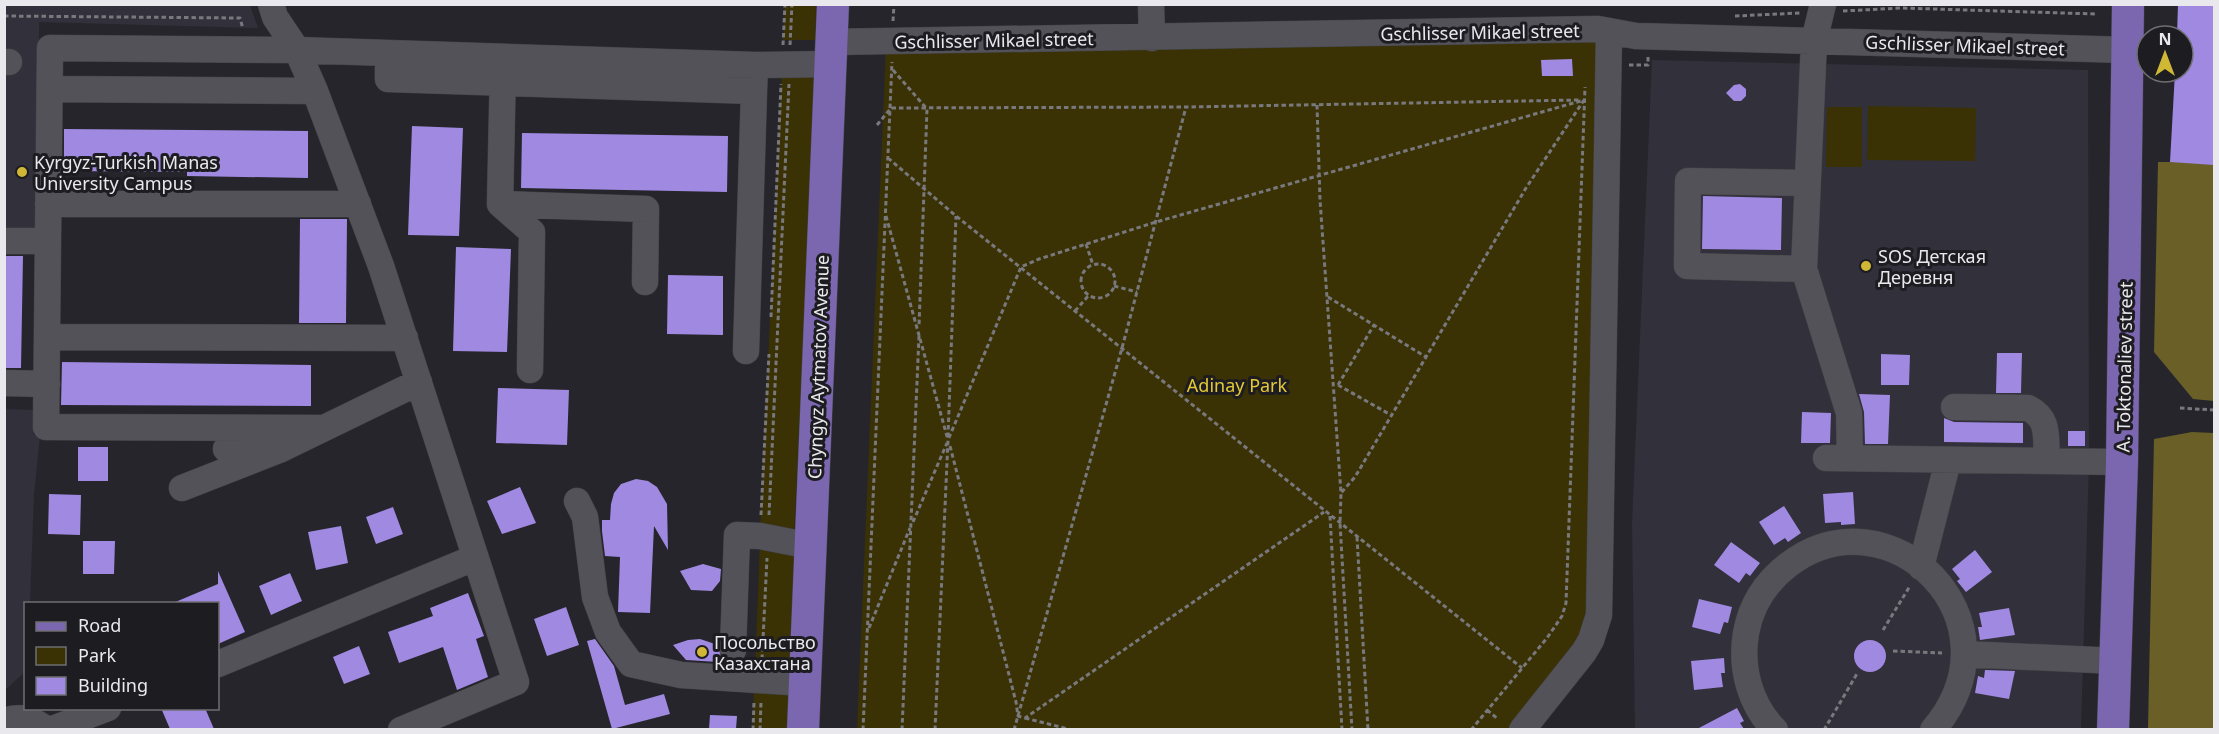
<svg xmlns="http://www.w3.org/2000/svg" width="2219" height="734" viewBox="0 0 2219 734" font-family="'Noto Sans',sans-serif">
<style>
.built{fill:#32303b}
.green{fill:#3a3205}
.forest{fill:#6a5f27}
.building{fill:#9f89e1}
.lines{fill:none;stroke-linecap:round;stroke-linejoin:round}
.minor-casing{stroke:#434347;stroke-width:27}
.major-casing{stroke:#434347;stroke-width:33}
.path{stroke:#79787d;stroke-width:3;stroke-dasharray:4.5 3;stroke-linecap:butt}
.minor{stroke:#535258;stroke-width:26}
.major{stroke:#7b66b0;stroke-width:32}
.poi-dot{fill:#d0b836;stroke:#1d1c21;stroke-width:2}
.labels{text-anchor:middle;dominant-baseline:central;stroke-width:6;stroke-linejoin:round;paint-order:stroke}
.street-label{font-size:18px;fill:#e9e8ec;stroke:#1d1c21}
.poi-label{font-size:18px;fill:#e9e8ec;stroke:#1d1c21;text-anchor:start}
.park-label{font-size:18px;fill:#e4c935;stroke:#1d1c21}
</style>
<rect width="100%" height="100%" fill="#26252b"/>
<path class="built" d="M5,5H250L258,28L39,22V232L5,231Z
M1652,60L2088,70L2089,462L2081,729L1635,728L1632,523Z
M5,409L33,410V434L40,435L34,494L30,603L26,604L25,672L5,690Z"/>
<path class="green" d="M785,5H816L815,40H783Z
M1601,39L1591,623L1513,729L857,730L886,47Z
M782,71L816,74L794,535L760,530Z
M1868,106L1976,108L1975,161L1867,160Z
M1827,107H1862V167H1826Z
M760,541L799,551L793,675L755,671Z
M754,684L793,687L791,729L753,730Z"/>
<path class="forest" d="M2158,162H2214V401L2193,399L2154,352Z
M2192,432L2214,433V729H2148L2154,439Z"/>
<path class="building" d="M2178,4H2214V165L2170,162L2175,72H2183V36H2177Z
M1572,59L1573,76H1542L1541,60Z
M1740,84L1746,89V96L1741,101H1734L1726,93L1734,85Z
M412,126L463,128L459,236L408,235Z
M64,129L308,131V178L187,176V172L64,171Z
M522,133L728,136L727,192L521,188Z
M1703,196L1782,198L1781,250L1702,249Z
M300,219H347L346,323H299Z
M456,247L511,249L507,352L453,351Z
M4,256H23L21,368H4Z
M668,275L723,276V335L667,334Z
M1997,353H2022L2021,393H1996Z
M1881,354L1910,355L1909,385H1881Z
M62,362L311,365V406L61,405Z
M498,388L569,390L567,445L496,443Z
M1859,394L1890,395L1888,444H1865L1864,412Z
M1802,412L1831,413L1830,443H1801Z
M1944,418L1954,422L2023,423V443L1944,442Z
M2068,431H2085V446H2068Z
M78,447H108V481H78Z
M636,479L648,481L657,487L667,504L668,550L654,526L650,613L618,612L620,557L605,556L602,531V520H610L611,504L614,493L621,484Z
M520,487L536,523L502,534L487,501Z
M1853,492L1855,524L1841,525V522L1825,523L1823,494Z
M49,494L81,495L80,535L48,534Z
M1784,506L1801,533L1788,542L1785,538L1774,545L1759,522Z
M393,507L403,534L376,544L366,517Z
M341,526L348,563L316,570L308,532Z
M83,541H115L114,574H83Z
M1731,542L1760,563L1750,576L1746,573L1739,583L1714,565Z
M1975,550L1992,572L1966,592L1957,581L1960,579L1952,569Z
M703,564L721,569L720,581L712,591L691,590L680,571Z
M218,571L245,632L218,644V603H173L218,584Z
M290,573L302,601L271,615L259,586Z
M468,593L484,636L476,639L488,677L457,690L443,647L399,663L388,632L433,616L430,608Z
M1699,599L1732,607L1728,623L1724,622L1720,634L1692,627Z
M566,607L579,645L547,656L534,619Z
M2009,608L2015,635L1980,640L1978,627H1982L1979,613Z
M595,639L614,666L625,705L664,694L670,714L612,729L587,641Z
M700,639L718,645L722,659L718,662L686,660L673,645L688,640Z
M1854 656a16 16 0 1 1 32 0a16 16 0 1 1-32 0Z
M359,646L370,674L344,684L333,657Z
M1724,658L1725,673H1721L1723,687L1694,690L1691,661Z
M1985,670L2015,671L2009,699L1975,693L1978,676L1984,678Z
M161,708H205L214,729H170Z
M1737,708L1744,721L1740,723L1744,729H1697Z
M710,715L737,716L736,729H709Z"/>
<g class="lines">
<defs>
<path id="minor" d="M271,4L275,17L297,50L315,91L381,266L516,682L401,730
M1151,4L1152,38
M1823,4L1814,41L1804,269L1849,413L1850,458
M832,42L1598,29L1636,36L2127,50
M388,54V79L754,91L755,65
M4,62H9
M503,66L500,204L532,232L530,370
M50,89L315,91
M48,204H358
M500,204L646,209L645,282
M4,241H48
M1804,269L1687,266L1688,181L1807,183
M47,337L405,338
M746,351L754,91
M4,383L47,384
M1954,407L2028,408C2051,419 2045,439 2047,461
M324,428L46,427L50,48L297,50L755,65L831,64
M226,449L267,450
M1826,458L2122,462
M182,488L279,450L419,382
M577,501L585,517L595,597L608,632L631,664L681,675L805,683
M1921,567L1948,461
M733,650L737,535L760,536L811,546
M1965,654L2117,661
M218,664L474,558
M4,721C21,715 33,719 47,730
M50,730L108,708
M1522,730L1584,652L1591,640L1599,615L1609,33
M1775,730C1750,705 1740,668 1746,633C1751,605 1766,582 1788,565C1889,487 2026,621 1933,730"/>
<path id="major" d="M803,730L833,4
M2113,730L2122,462L2128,4"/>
</defs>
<use href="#minor" class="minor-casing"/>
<use href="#major" class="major-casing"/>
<path class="path" d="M1843,11L1902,8L2095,14
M4,16L240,18L243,29
M1735,16L1800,13
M893,21L894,4
M783,45L785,4
M790,45L792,4
M1629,65H1648V56
M893,70L927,109L919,326
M1317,105L1320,200L1341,493L1340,523L1352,730
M877,125L891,108L1186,107L1579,100
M888,158L956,216L1522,668
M886,216L948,440
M1086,244L1093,265
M1081 281a17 17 0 1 1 34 0a17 17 0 1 1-34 0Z
M1114,286L1137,292
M1328,297L1426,357
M1075,311L1089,295
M771,317L781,84
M1338,385L1374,325
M1338,385L1391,415
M2180,408L2214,410
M948,437L956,216
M950,446L1016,702L1018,716L1025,718L1324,512
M761,515L769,354
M769,515L789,84
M1330,516L1342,730
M913,522L947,443
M1357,537L1368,730
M869,628L910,528
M1883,630L1910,586
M1893,651L1942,653
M762,659L767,558
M1487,710L1498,719
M1025,718L1072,730
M753,730L754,702
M760,730L761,702
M863,730L892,62
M902,730L919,336
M935,730L948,440L1021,267L1039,259L1156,222L1584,100L1526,188L1355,477L1341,493
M1014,730L1122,348L1186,107
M1471,730L1547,638L1562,616L1566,603L1585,87
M1824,730L1858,672"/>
<use href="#minor" class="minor"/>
<use href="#major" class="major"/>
</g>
<g class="poi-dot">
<circle cx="22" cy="172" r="6"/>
<circle cx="1866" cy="266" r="6"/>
<circle cx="702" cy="652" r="6"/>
</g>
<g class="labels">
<g class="street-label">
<text transform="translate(1480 32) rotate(-1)">Gschlisser Mikael street</text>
<text transform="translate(994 40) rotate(-1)">Gschlisser Mikael street</text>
<text transform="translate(1965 45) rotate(2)">Gschlisser Mikael street</text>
<text transform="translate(818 367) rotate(-88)">Chyngyz Aytmatov Avenue</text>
<text transform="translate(2124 367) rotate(-89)">A. Toktonaliev street</text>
</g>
<g class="poi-label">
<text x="34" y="162">Kyrgyz-Turkish Manas<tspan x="34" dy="21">University Campus</tspan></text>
<text x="1878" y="256">SOS Детская<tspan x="1878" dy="21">Деревня</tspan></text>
<text x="714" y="642">Посольство<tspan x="714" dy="21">Казахстана</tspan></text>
</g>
<g class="park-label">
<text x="1237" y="385">Adinay Park</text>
</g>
</g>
<rect width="2219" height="734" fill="none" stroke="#e9e8ec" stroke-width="12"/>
<rect x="24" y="602" width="195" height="108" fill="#1d1c21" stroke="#6f6e72" stroke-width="1.5"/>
<rect x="36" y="622" width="30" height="9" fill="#7b66b0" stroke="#6f6e72" stroke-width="1.5"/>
<text x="78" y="632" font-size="18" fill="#e9e8ec">Road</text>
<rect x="36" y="647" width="30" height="18" fill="#3a3205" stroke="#6f6e72" stroke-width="1.5"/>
<text x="78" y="662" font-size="18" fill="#e9e8ec">Park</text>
<rect x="36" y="677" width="30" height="18" fill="#9f89e1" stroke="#6f6e72" stroke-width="1.5"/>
<text x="78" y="692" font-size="18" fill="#e9e8ec">Building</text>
<g transform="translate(2165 54)"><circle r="28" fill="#1d1c21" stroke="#6f6e72" stroke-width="1.5"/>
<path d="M0-4.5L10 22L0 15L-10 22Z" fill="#d0b836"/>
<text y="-9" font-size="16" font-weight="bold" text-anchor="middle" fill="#e9e8ec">N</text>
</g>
</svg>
